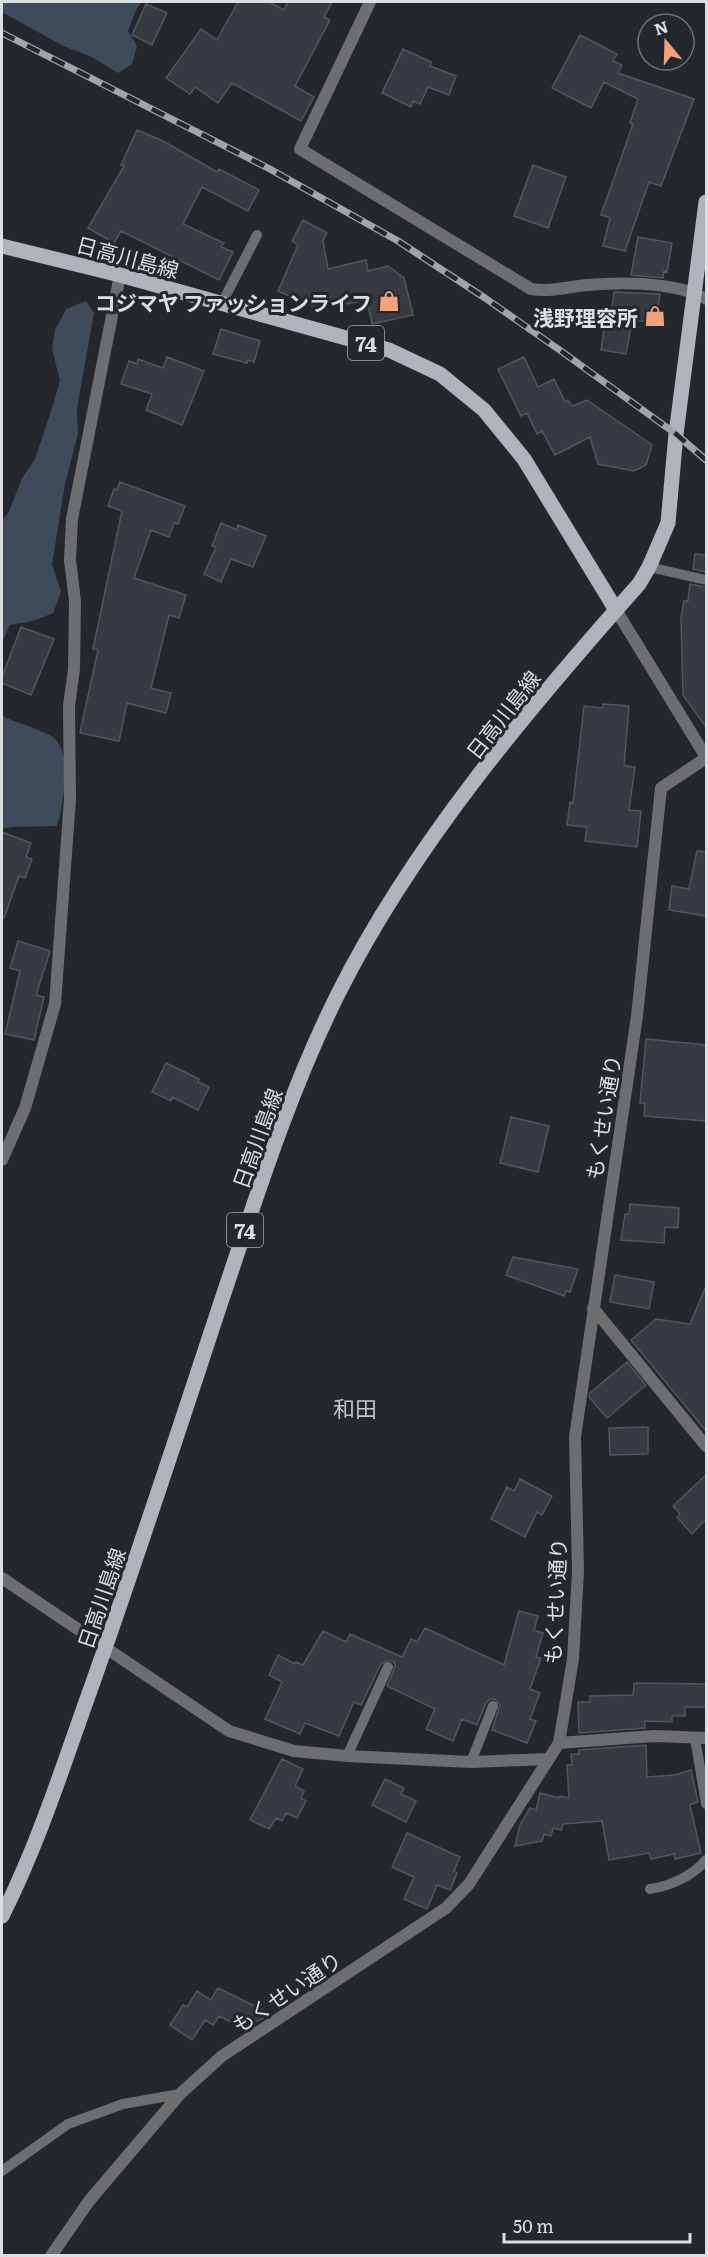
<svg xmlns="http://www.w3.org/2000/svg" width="708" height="2257" viewBox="0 0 708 2257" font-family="Literata,'Noto Sans JP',serif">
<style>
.green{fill:#3f4a5b}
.building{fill:#373b41;stroke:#52565c;stroke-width:1.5}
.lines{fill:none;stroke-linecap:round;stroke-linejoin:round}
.service{stroke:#6c6e70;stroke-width:10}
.minor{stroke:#6c6e70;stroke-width:12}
.tertiary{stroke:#6c6e70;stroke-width:12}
.primary{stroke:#b0b4ba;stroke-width:15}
.rail-casing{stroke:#a1a4a8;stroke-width:7}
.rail{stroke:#24272c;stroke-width:4.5;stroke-dasharray:14;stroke-linecap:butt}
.labels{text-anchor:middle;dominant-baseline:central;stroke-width:6;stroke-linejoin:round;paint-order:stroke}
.shield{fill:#24272c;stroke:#a5a8ab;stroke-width:1.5}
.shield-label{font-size:20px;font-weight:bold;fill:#dcdfe2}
.street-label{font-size:21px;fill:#dcdfe2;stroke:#24272c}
.poi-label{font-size:21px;font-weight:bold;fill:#dcdfe2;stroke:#24272c;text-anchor:end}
.neighbourhood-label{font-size:22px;fill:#c1c6cd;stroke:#24272c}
</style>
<rect width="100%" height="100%" fill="#24272c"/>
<path class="green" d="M2,2H142L137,8L128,31L137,46L132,64L118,73L90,56L63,46L2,12Z
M86,301L94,313L77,408L78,434L65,484L52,564L61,592L53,613L33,621L10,625L2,642V520L8,514L22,478L35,459L52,408L60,381L52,349L55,330L66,309Z
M2,714L6,718C16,722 47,732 54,738C73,755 63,805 57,826L13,827L2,829Z"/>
<path class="building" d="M238,2H269L284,10L288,2H332L324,17L330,20L295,86L314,97L301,121L232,83L218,103L195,87L190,94L166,78L201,29L217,40Z
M146,4L167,13L152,45L132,35Z
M580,35L617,54L613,61L622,65L618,73L694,99L661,186L649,182L625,251L603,246L610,218L601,215L633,124L630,123L638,99L604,82L591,108L552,88Z
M403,49L431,62L430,66L456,76L449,95L428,87L420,104L413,101L411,107L382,93Z
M137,130L163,141L217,172L219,169L259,190L248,211L202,187L183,224L224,243L221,247L233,252L219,280L121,231L114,243L88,228L124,166L121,165Z
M533,165L566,177L548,228L514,216Z
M303,220L327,233L323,241L328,269L366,260L368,271L388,266L404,278L413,315L372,324L367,300L347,304L345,299L312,306L278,291L298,245L292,241Z
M638,237L672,243L667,272L664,271L663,278L631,275Z
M614,292L660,294L656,323L632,320L626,354L601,350L605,323L610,324Z
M221,329L260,341L254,362L248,360L247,363L213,354Z
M167,357L204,371L182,425L146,410L152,394L121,384L129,361L137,364L138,359L163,368Z
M524,357L538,387L554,379L565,402L568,400L572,406L587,400L652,445L646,465L634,471L598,464L590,437L555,455L542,431L537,434L527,413L521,416L498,369Z
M120,482L185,506L178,524L174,523L169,537L151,530L134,578L186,595L179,618L169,615L151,688L171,693L166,713L127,703L119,741L80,733L98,650L93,649L122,511L108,506L114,489L117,490Z
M221,523L237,530L238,525L266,536L253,567L231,559L221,582L204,574L216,547L212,546Z
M695,554L706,555V572L693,569Z
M690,584L706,587V727L683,695L681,618L684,601H688Z
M21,627L54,639L31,695L2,683V677Z
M603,704L629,706L624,766L635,767L629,810L641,811L637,847L585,841L587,827L567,825L570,802L573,803L584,706L603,708Z
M2,832L31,843L26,857L32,859L25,878L19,876L4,918H2Z
M697,851L706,852V916L669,910L672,886L689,889Z
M18,941L50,951L36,995L44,997L34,1040L5,1034L20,971L10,968Z
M646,1039L706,1045V1121L644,1116L645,1103H640Z
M166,1063L199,1079L198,1082L209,1087L198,1110L172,1097L171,1101L152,1092Z
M511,1117L549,1126L538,1172L500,1163Z
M630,1204L679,1208L678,1228L665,1227L664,1243L621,1240L625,1214H629Z
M513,1257L578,1269L570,1292L566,1291L564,1296L506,1275Z
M615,1275L654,1282L649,1309L610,1302Z
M706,1286V1431L631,1340L656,1319L690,1324Z
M627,1362L646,1385L607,1418L589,1397L590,1393Z
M648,1427V1454L610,1455L609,1428Z
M706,1475V1519L692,1534L677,1517L680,1514L673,1506Z
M520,1479L552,1496L542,1515L537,1512L525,1537L491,1519L507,1487L514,1491Z
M519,1611L538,1616L534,1630L543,1633L536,1657L541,1658L530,1689L540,1693L530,1719L536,1721L527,1743L492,1730L500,1705L495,1699L489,1700L486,1703L477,1725L462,1719L453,1741L426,1729L435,1709L387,1686L395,1667L394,1662L388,1660L381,1664L361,1705L354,1702L339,1736L305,1723L300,1734L265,1719L282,1682L269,1675L278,1655L295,1664L296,1662L303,1665L323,1631L346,1642L350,1634L402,1657L411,1639L417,1642L425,1628L504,1665Z
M634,1683L706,1684V1707H685V1716H672V1722L645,1721V1728L579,1733L578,1702H590V1696L633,1695Z
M646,1745L647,1777L675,1775L691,1770L698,1802L690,1805L701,1853L675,1859L674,1854L651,1859L649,1853L609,1860L602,1821L563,1824L561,1830L553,1828L551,1836L544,1834L542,1841L515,1846L520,1825L530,1808L536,1810L540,1793L559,1798L560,1796L569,1798L567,1765H572L571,1754H579V1750Z
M282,1759L303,1769L295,1786L304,1791L301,1798L306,1801L297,1818L286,1813L282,1821L276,1818L269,1829L250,1820Z
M385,1779L404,1788L401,1794L416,1801L406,1822L372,1805Z
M407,1833L460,1857L454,1871L457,1873L450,1890L437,1885L427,1909L404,1899L414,1877L392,1867Z
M218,1988L271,2014L243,2028L219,2016L213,2025L205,2020L192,2040L170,2025L183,2005L187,2007L197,1991L211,2000Z"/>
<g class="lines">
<path class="service" d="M222,303L257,235
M649,567L706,580
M695,1738L706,1804
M347,1756L388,1667
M471,1762L493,1706
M650,1889C670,1886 693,1876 706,1860
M2,2171L68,2124L123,2104L180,2094"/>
<path class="minor" d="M370,2L300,149L531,289C551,292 567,287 587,285C622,282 660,282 694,293
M2,1160L25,1108L55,1004L70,799L69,706L74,669L75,601L70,560L72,519L120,275
M593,1308L706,1446
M2,1578L229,1731L294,1751L347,1756L471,1762L549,1759
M559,1743L654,1736L706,1738
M51,2256L89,2201L180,2094L222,2056L446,1908L469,1884L559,1743L573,1659L578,1571L575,1437L637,1016L661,788L706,758"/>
<path class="tertiary" d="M694,293L706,299
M616,610L706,757"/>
<path class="primary" d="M2,246L120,275L389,350L440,374L484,410L524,459L616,610
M2,1916C37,1847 61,1772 87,1699C134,1568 177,1435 221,1302C256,1198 289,1092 338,994C413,844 529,708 639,584L649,567L668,523L676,434L706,202"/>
<defs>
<path id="rail" d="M2,33L268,168L398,241L485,298L561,351L676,434L706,460"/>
</defs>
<use href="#rail" class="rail-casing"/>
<use href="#rail" class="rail"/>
</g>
<defs>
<symbol id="shop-bare" viewBox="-9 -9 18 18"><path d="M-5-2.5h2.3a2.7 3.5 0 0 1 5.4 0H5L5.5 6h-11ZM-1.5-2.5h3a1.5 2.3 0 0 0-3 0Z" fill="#f1a27b" stroke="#24272c" stroke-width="2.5" paint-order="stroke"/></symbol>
</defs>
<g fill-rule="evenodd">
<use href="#shop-bare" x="374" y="286" width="30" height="30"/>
<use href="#shop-bare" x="640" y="301" width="30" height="30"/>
</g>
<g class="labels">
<g class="shield">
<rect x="348" y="326" width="36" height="34" rx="4.5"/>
<rect x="227" y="1213" width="36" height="34" rx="4.5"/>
</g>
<g class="shield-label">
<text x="366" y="343">74</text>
<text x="245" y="1230">74</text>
</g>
<g class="street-label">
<text transform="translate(128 256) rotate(15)">日高川島線</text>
<text transform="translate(502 714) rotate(-52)">日高川島線</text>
<text transform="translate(602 1117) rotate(-81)">もくせい通り</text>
<text transform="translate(256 1138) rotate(-70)">日高川島線</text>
<text transform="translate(100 1598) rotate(-71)">日高川島線</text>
<text transform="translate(554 1601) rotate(-87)">もくせい通り</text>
<text transform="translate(286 1991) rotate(-34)">もくせい通り</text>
</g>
<g class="poi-label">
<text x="372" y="301">コジマヤ ファッションライフ</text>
<text x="638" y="316">浅野理容所</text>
</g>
<g class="neighbourhood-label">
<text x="355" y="1407">和田</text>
</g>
</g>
<rect width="708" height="2257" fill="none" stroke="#dcdfe2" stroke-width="6"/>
<g transform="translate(666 42) rotate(341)"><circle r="28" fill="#24272c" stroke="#6e7175" stroke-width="1.5"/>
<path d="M0-4.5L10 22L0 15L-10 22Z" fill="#f1a27b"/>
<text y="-9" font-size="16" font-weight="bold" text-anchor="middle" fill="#dcdfe2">N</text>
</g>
<path d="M504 2233v9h186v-9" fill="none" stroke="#dcdfe2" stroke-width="3"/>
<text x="513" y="2233" font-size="18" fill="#dcdfe2" stroke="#24272c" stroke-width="4.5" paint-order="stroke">50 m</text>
</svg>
